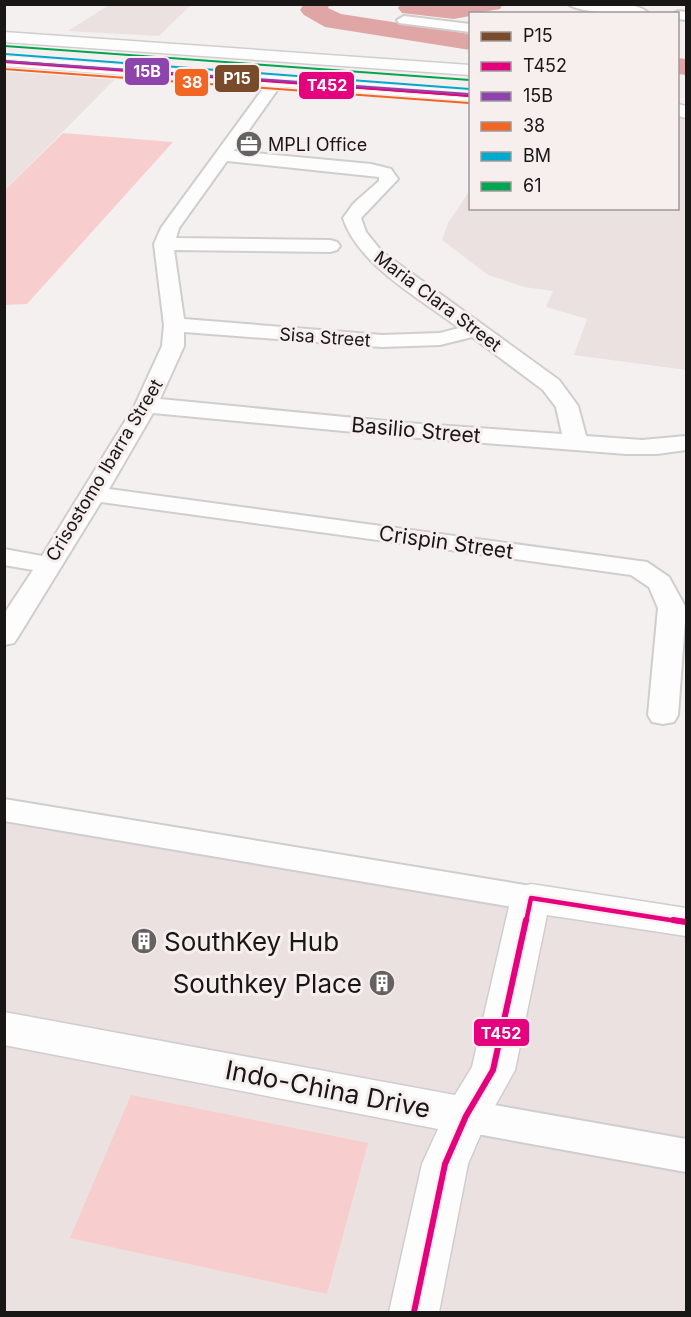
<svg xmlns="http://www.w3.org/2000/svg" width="691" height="1317" viewBox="0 0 691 1317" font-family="Inter,sans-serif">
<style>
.built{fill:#ebe1e0}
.green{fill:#f7cecd}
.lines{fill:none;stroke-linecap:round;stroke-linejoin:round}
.river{fill:#e0a6a6;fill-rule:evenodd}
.street-casing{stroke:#d0cdcd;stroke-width:4}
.secondary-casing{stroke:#d0cdcd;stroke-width:3}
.highway-casing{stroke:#d0cdcd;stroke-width:3}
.street{fill:#fefdfd;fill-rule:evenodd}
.secondary{fill:#fefdfd;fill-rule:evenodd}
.highway{fill:#fefdfd;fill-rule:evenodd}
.bus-1-casing{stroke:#f7efee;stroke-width:4.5}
.bus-2-far2-casing{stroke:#f7efee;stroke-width:4.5}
.bus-2-far1-casing{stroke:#f7efee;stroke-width:9}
.bus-2-casing{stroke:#f7efee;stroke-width:10}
.bus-3-casing{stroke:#f7efee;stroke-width:4.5}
.bus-4-casing{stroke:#f7efee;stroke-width:4.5}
.bus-5-casing{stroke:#f7efee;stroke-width:4.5}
.bus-6-casing{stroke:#f7efee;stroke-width:4.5}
.bus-1{stroke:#7a4b2a;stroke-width:2}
.bus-2-far2{stroke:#e5007d;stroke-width:2}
.bus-2-far1{stroke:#e5007d;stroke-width:4.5}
.bus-2{stroke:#e5007d;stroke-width:6}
.bus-3{stroke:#8e44ad;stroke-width:2}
.bus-4{stroke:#f26522;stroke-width:2}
.bus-5{stroke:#00a9ce;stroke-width:2}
.bus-6{stroke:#00a651;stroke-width:2}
.labels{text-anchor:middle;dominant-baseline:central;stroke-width:6;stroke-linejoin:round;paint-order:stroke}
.far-poi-label{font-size:18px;fill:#191616;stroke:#f7efee;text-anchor:start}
.far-street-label{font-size:18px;fill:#191616;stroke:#f7efee}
.street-label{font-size:21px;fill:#191616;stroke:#f7efee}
.near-poi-label{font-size:26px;fill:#191616;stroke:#f7efee;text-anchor:start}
.near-street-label{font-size:26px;fill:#191616;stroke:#f7efee}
.line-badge{stroke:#f7efee;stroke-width:2}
.badge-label{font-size:16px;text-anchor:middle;font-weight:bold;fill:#fff}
</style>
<rect width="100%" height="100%" fill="#f5f0f0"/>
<path class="built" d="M162,4L190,6L159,36L68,31L109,5Z
M5,70L116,78L5,190Z
M680,114H686V370L574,355L587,319L546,307L553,291L524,287L488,275L442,240L448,223L470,190V208H678V118Z
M4,823L686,934V1312H5Z"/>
<path class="green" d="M63,133L173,142L27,304L5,305V190Z
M131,1095L368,1143L327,1294L70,1238Z"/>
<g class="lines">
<path class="river" d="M304,4H330L328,8L341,14L470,34V50L325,27L304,15L300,10Z
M401,4H503L500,9L470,14V16L454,19L402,13L398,8Z
M678,58L686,59V75L678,74Z"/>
<defs>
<path id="street" d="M568,4C586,4 635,0 647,12C635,16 578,13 568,4Z
M678,11L686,12V20L678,19V14H672Z
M404,16L470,24V32L399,23L397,20Z
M275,77L283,82L234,151L371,164L391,169L398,179L361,218L366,232L382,252L559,380L578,406L586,436L642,440L686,436V450L657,454H626L407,437L153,413L109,489L647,562L669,577L686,608L678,715L674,722L663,724L652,722L648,715L658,608L649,587L631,575L101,502L18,637L14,643L4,645V614L33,570L4,565V549L42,556L135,405L162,346L164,325L154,244L161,228L270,79ZM227,161L379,177V181L354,203L343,218C358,265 421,299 459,328L440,333L382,335L184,319L174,250L330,252L337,250L340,246L337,242L330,240L176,238L179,228ZM184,332L382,347L440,345L472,337L543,390L556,407L562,434L407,423L160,399L184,346Z
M4,799L531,886L543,889L548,898L543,907L531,910L4,821Z
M466,1100L686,1139V1172L466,1132L452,1127L447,1116L452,1105Z"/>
<path id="secondary" d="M678,105L686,106V118L678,116Z
M531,884L686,908V936L547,915L515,1070L486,1122L468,1164L439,1312H389L422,1164L438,1129L4,1045V1012L455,1095L472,1067L511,898L517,888Z"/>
<path id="highway" d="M4,32L470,65V75L4,42Z
M4,56L470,90V101L4,66Z
M678,104L686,106V116L678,115Z"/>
</defs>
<use href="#street" class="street-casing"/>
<use href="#secondary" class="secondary-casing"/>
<use href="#highway" class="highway-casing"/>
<use href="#street" class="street"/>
<use href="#secondary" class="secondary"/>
<use href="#highway" class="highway"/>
<defs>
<path id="bus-1" d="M4,61L470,96"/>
<path id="bus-2-far2" d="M4,62L470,96"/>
<path id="bus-2-far1" d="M526,922L531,898L683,922"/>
<path id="bus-2" d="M673,920L686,922
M414,1312L445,1164L466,1116L493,1070L526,920"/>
<path id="bus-3" d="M4,61L469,94"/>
<path id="bus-4" d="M4,69L469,103"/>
<path id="bus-5" d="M5,54L470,89"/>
<path id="bus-6" d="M5,46L470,80"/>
</defs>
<use href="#bus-1" class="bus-1-casing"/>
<use href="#bus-2-far2" class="bus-2-far2-casing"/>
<use href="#bus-2-far1" class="bus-2-far1-casing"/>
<use href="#bus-2" class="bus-2-casing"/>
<use href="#bus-3" class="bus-3-casing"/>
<use href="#bus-4" class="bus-4-casing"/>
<use href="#bus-5" class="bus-5-casing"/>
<use href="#bus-6" class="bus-6-casing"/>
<use href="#bus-1" class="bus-1"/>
<use href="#bus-2-far2" class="bus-2-far2"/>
<use href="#bus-2-far1" class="bus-2-far1"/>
<use href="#bus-2" class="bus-2"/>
<use href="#bus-3" class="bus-3"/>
<use href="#bus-4" class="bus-4"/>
<use href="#bus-5" class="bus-5"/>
<use href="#bus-6" class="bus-6"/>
</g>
<defs>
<symbol id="office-disc" viewBox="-11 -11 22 22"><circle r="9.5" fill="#666262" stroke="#f7efee"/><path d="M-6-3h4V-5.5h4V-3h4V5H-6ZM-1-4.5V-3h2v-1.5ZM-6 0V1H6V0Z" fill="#fff"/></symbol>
<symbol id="building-disc" viewBox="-11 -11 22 22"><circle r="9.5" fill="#666262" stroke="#f7efee"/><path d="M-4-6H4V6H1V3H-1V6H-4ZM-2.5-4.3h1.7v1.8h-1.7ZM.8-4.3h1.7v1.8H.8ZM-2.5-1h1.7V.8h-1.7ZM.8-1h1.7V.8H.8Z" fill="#fff"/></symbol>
</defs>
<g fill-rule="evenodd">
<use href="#office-disc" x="234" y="129" width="30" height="30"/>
<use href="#building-disc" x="129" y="926" width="30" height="30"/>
<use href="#building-disc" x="367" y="968" width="30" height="30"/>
</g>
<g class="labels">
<g class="far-poi-label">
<text x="268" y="144">MPLI Office</text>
</g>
<g class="far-street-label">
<text transform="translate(438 301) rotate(37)">Maria Clara Street</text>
<text transform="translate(325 337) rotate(4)">Sisa Street</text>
<text transform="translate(104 470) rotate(-59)">Crisostomo Ibarra Street</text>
</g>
<g class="street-label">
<text transform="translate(416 430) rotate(5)">Basilio Street</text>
<text transform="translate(446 542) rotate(8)">Crispin Street</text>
</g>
<g class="near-poi-label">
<text x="164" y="941">SouthKey Hub</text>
<text x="362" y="983" text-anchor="end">Southkey Place</text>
</g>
<g class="near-street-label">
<text transform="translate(328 1089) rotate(11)">Indo-China Drive</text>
</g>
</g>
<g class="line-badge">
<rect x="124" y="57" width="46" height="29" rx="6" fill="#8e44ad"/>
<rect x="214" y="64" width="46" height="29" rx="6" fill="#7a4b2a"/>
<rect x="174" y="68" width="35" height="29" rx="6" fill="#f26522"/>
<rect x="298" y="71" width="57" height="29" rx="6" fill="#e5007d"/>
<rect x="473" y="1018" width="57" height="29" rx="6" fill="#e5007d"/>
</g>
<g class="badge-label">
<text x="147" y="77">15B</text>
<text x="237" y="84">P15</text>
<text x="192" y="88">38</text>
<text x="327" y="91">T452</text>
<text x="501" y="1039">T452</text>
</g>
<rect width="691" height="1317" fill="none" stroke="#191616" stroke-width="12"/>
<rect x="469" y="12" width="210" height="198" fill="#f7efee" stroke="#9e9898" stroke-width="1.5"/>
<rect x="481" y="32" width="30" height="9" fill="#7a4b2a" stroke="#9e9898" stroke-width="1.5"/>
<text x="523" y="42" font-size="18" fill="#191616">P15</text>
<rect x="481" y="62" width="30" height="9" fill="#e5007d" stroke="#9e9898" stroke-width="1.5"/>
<text x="523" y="72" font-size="18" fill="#191616">T452</text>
<rect x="481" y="92" width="30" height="9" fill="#8e44ad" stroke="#9e9898" stroke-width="1.5"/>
<text x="523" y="102" font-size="18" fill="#191616">15B</text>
<rect x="481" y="122" width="30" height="9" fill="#f26522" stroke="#9e9898" stroke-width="1.5"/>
<text x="523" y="132" font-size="18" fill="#191616">38</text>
<rect x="481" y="152" width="30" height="9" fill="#00a9ce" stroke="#9e9898" stroke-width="1.5"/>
<text x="523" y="162" font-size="18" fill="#191616">BM</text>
<rect x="481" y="182" width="30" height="9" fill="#00a651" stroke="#9e9898" stroke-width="1.5"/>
<text x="523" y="192" font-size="18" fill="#191616">61</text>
</svg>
